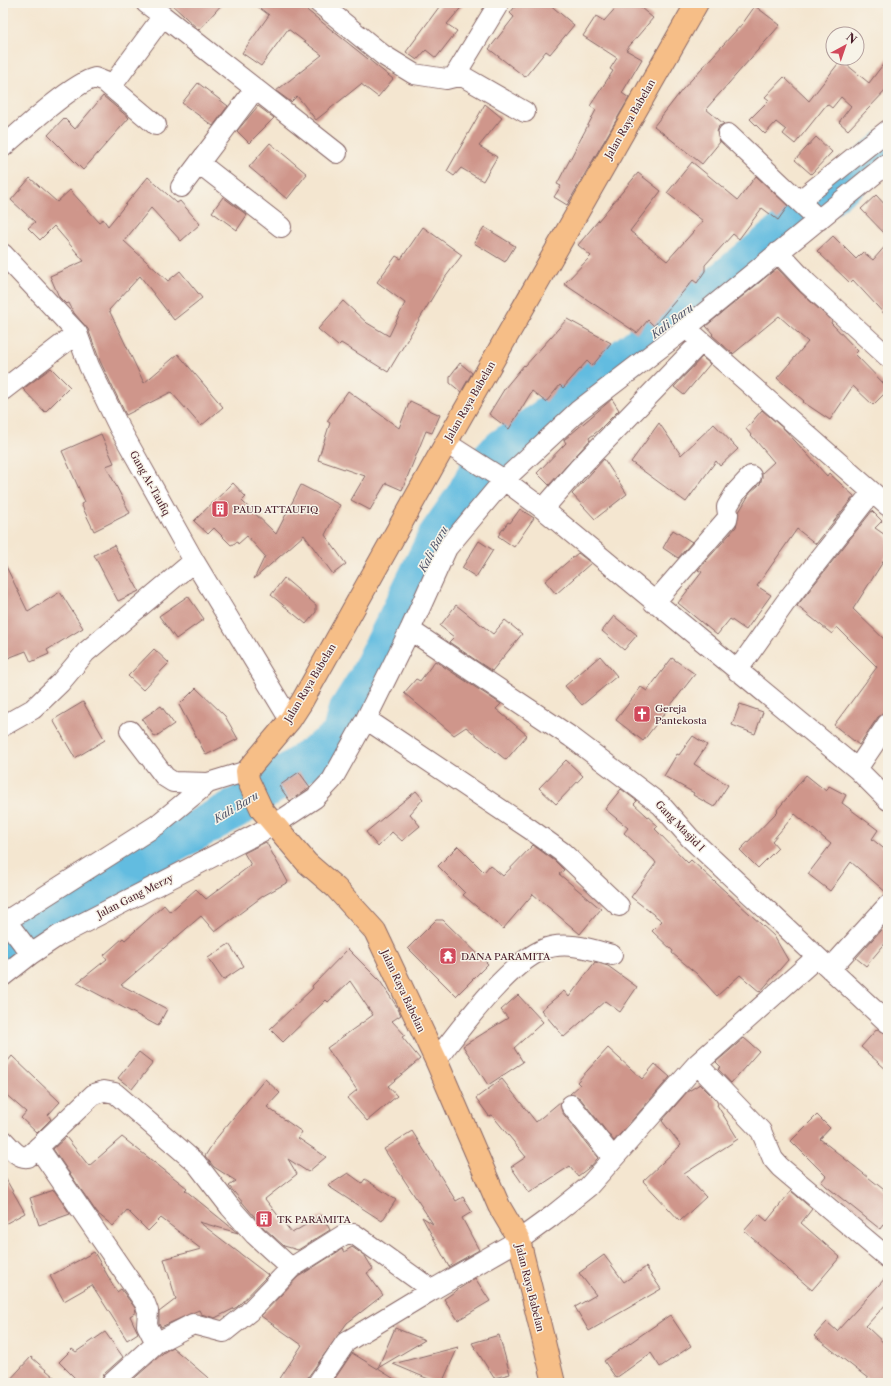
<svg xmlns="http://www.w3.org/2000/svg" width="891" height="1386" viewBox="0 0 891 1386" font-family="'Libre Caslon Text',serif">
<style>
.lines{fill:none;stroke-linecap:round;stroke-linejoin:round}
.river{stroke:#62bce0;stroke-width:40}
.building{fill:#cf968b}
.minor-casing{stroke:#866565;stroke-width:22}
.primary-casing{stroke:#866565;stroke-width:24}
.minor{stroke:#fff;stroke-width:20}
.primary{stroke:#f6be87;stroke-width:22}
.labels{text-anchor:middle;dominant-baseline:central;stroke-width:3;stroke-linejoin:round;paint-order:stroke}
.street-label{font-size:10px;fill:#4a1f2b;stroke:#f7f3e8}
.poi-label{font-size:10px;fill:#4a1f2b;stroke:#f7f3e8;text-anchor:start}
.water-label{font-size:11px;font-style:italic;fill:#52566a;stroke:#f7f3e8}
</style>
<rect width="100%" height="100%" fill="#f7f3e8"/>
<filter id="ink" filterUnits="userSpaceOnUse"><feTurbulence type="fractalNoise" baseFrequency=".025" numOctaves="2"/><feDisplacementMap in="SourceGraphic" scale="8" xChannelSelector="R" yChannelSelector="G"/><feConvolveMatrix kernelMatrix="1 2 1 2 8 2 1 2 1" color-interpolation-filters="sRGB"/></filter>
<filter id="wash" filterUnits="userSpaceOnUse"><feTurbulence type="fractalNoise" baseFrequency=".012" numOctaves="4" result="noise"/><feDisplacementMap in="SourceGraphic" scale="16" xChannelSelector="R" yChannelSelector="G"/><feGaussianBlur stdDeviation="0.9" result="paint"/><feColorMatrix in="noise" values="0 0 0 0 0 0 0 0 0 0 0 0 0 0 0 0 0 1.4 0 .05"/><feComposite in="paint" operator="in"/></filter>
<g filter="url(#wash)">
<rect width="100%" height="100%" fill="#f4e6d0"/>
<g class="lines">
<path class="river" d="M3,954L36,925L73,899L245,803L341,737L347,713L368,679L438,536L465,497L480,469L502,449L552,414L712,290L888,148"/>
</g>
<g id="blocks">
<path class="building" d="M170,3H223L199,30Z
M253,3H298L393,79L378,97L361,84L316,120L297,96L291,102L276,91L322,55L288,29L261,66L242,53L269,15Z
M442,3H465L447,24L457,31L436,58L426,50L417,60L406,52Z
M518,3H548L574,25L550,54L546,51L525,77L489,49L514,17L510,13Z
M620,3H635L653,18L626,50L642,59L622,93L629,98L567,205L554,197L561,186L557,184L596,110L590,106L613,71L610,69L617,58L583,36L596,16L604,21Z
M755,6L780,25L706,109L724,124L719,126L717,132L720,142L702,164L654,126L682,90L743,23Z
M888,58V88L848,130L839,122L851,106L841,97L832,108L827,104L795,144L783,134L786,130L776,122L765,134L750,119L769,100L765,97L784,77L809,101L841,60L869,83Z
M198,83L228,106L213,126L182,103Z
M103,96L129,118L83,170L48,135L64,118L75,129Z
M485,104L502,118L479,146L497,157L483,181L461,168L454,176L447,171Z
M258,106L274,118L249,143L237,131Z
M816,137L832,152L811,174L795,160Z
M270,143L307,174L287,199L249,167Z
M692,162L738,200L756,176L788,206L778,220L762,208L739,239L733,234L705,265V271L697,283L693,280L654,326L648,320L637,333L564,284L591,256L578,245L638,173L661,191L630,231L667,261L703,221L667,193Z
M148,177L177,203L180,201L200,224L181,241L151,208L124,241L168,281L180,271L202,298L174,320L140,276L109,310L144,383L178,354L223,407L201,426L171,392L126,415L100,361L88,329L74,313L69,303L66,304L59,297L50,276L84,261L54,226L40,240L28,228L35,222L11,200L30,178L57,202L70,190L99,222L103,219L108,226Z
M876,195L888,208V237L861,209Z
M223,197L247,215L237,230L212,212Z
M423,227L462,255L441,283L388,372L341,343L338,346L318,329L343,301L367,323L389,336L405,303L377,282L396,256L401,259Z
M484,227L515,246L505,262L474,243Z
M833,236L856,259L863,252L873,260L888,243V318L853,280L850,283L817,251Z
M777,268L799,291L832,321L831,323L858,351L855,354L888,388V390L873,405L853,386L830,420L803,402L804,401L777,378L808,342L779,316L733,354L712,335L713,334L706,326Z
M567,319L611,343L592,366L587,361L563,388L560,385L546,402L532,391L509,429L489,414L505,388L524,365L525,366Z
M702,357L710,364L684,395L674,387Z
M460,363L472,373L461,392L450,383V376Z
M51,368L70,387L45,412L23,389Z
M348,391L399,428L410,401L440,415L432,433L426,431L402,490L386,483L370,510L351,500L365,476L318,460L330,423L327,421Z
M612,399L619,410L599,430L589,438L590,440L549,485L537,473L566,443L564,440Z
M762,410L785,430L827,476L829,473L854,496L816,544L797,529L757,586L771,595L746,630L730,619L717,635L678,603L702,572L698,570L736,527L739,512L750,493L760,484L762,478V473L774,462L746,429Z
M659,423L681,455L714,424L738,449L720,466L716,461L686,502L631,462Z
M101,434L114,463L106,466L130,513L94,531L81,504L85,502L62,451Z
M604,459L627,494L595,519L572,494Z
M233,483L246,497L242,501L276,534L301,485L340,505L325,535L346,564L333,574L304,535L254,579L265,556L247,536L238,544L237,542L231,545L214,528L208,534L194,521Z
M520,509L534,518L514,547L498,536L508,522L510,523Z
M872,511L882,521L875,528L888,537V554L853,609L888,643V712L878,717L859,745L834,725L877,667L837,627L832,634L797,606Z
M673,530L692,542L678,558L663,548Z
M479,541L493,550L476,577L462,568Z
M114,545L139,591L118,601L94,555Z
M578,553L591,563L556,594L545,581Z
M3,560L28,612L60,592L83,628L47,650L49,654L31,662L26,651L3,660Z
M284,578L316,605V612L306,624L271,595Z
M188,596L204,619L176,639L159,616Z
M456,605L493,634L505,620L522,634L492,671L449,642L454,637L440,626Z
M614,616L637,635L624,650L602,631Z
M154,649L169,663L143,690L128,676Z
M600,656L617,676L582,705L565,686Z
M672,658L695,674L643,741L616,720L641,687L647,691Z
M435,661L501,704L496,709L527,735L506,760L466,727L454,735L404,693L416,679L420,681Z
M196,688L225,716L238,739L206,755L179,705Z
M83,702L105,740L75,758L53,720Z
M740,704L763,712L755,734L732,725Z
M161,706L174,724L155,737L142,719Z
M693,736L707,745L694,764L728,785L714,807L693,795L694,793L664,776L677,754L679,755Z
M566,760L583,776L556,804L539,788Z
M299,772L310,787L290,801L279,786Z
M806,775L826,791L829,786L846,795L842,803L878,830L872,839L888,852V894L851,862L830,891L808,874L831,844L795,814L772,841L778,848L758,868L740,850L778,811L777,810Z
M621,789L637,801L634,804L658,826L655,829L688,863L691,860L774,936L788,960L760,992L740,975L717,996L697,974L672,953L673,951L652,931L662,921L631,897L656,863L654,860L624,833L628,828L605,809Z
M416,791L423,799L410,814L420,826L402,841L392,832L378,847L366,832Z
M266,842L288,882L263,896L215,932L201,916L121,985L167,1009L158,1026L77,983L107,959L104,955L123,938L125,940L164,905L170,912L196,889L206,899L251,865L244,853Z
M533,845L555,861L564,870L559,874L601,909L580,934L533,894L503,929L463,895L465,893L438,866L458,846L484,872L490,865L503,876Z
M436,920H443L488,964L456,996L408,948Z
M888,922V940L866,966L856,958Z
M229,944L244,966L223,980L208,958Z
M348,949L380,981L397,1007L401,1015L392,1021L405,1035L402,1037L420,1059L388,1086L397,1096L367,1121L347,1098L357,1090L327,1048L373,1015L350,981L328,1002L326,1000L283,1042L270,1029L313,988L312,986Z
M595,962L608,966L637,987L620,1012L605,1001L564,1037L541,1010L564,991L569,997Z
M518,995L543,1022L514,1048L523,1062L488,1085L463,1046L508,1018L501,1010Z
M877,1029L888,1034V1071L861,1047Z
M744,1038L759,1051L731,1083L718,1069L721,1067L716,1062Z
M608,1048L642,1079L655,1064L670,1077L614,1141L580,1098L570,1094L580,1085L577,1082Z
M139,1052L153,1063L132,1089L118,1078Z
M12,1056L60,1102L48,1115L51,1119L37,1133L21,1118L26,1112L3,1092V1067Z
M265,1079L280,1093L267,1107L302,1132L298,1138L326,1157L308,1172L288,1159L297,1174L265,1199L292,1233L322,1215L330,1230L298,1250L284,1246L263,1227L229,1186L236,1181L214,1167L205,1156L215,1140Z
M502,1079L536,1122L560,1102L562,1112L597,1157L598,1158L591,1166L578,1176L570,1166L529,1193L511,1167L526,1157L492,1115L489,1116L476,1098Z
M700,1084L716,1100L718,1104L717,1105L738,1139L684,1174L706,1197L680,1221L643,1181L681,1145L662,1121L687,1092Z
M817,1115L830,1128L820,1139L888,1193V1218L880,1229L821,1182L826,1176L791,1141Z
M412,1131L456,1201L463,1197L472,1212L462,1218L479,1250L449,1267L422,1217L433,1224L384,1149Z
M66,1137L89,1166L122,1137L187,1188L185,1190L238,1233L199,1222L268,1275L237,1307L215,1318L201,1314L199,1310L161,1327L159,1323V1312L176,1299L164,1259L201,1249L161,1218L148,1231L127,1210L113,1226L97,1213L53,1149Z
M348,1173L362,1183L365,1179L396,1200L382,1221L328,1186Z
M3,1174L25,1213L3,1225Z
M54,1190L70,1214L39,1225L30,1198Z
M791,1191L812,1209L801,1223L840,1257L812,1290L744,1231L759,1214L767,1221Z
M352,1247L365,1256L373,1269L367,1273L383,1295L347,1323L308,1377L307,1383H277L302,1345L261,1316L298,1277L342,1249L344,1252Z
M94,1252L117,1292L121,1289L135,1308L136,1312L130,1316L138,1333L127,1340L92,1285L64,1301L50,1276Z
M604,1255L624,1282L646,1267L661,1289L589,1331L575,1307L596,1295L579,1273Z
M888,1275V1302L866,1326L888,1347V1383H874L814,1336L827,1322L837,1331Z
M475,1278L490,1301L458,1320L444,1299Z
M670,1315L691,1346L660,1367L651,1353L616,1378L604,1361Z
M395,1328L425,1340L378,1368Z
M105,1332L123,1357L104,1374L101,1383H80L59,1362L72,1349L76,1352Z
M499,1335L510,1374L494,1378L472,1343Z
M172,1347L214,1383H129L163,1353Z
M458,1347L442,1383H438L393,1364Z
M352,1353L401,1383H332Z
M31,1357L61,1383H7Z"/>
</g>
</g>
<g filter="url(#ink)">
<use href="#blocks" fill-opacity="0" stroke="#866565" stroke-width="1"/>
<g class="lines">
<defs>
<path id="minor" d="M319,3L383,55L414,74L446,79L454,77H464L525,112
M163,16L337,153
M454,77L499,3
M111,87L163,16L146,3
M728,134L819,220
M3,147C21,131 73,83 95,78L105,82L156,125
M199,163L281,227
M181,187L255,89
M799,201L888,130
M778,252L807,283L888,357
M3,254L77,333L89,366L119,427L194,561L290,720
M686,328L888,506
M3,390L77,333
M446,443L504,480L543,509L857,769L888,800
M543,509L578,469L701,342
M654,603L727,519L728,514L727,507L736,492L751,476
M410,630L571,737L661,805L690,838L888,1023
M737,671L785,603L872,492
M366,719L530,829L562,852L619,906
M3,726L33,709L60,683L86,652L194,561
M130,731L165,777L173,782L208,783
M857,769L888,723
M6,921L157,825L208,783L247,771
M3,923L6,921L31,954
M830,969L888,905
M3,976L31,954L58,936L274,825L315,798L332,780L366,719L410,630L447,548L504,480L578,411L686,328L888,163
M436,1060C462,1027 505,967 542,950C563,940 591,949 612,955
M697,1064L761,1131L773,1159L780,1167L888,1258
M571,1105L613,1158
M3,1140C9,1146 18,1159 28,1157L94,1094L104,1091L115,1093L196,1163L230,1207L255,1235L291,1268L345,1234H354L432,1290L519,1240L552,1216L588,1187L697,1064L817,957
M38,1147L145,1303L148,1311L147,1325L156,1343
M112,1383L156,1343L193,1324L224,1332L249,1312L291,1268
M318,1383L346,1342L432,1290"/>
<path id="primary" d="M554,1383L519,1240L499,1206L436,1060L375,931L336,888L307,863L262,810L248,780L247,771L290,720L301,703L446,443L697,3"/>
</defs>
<use href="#minor" class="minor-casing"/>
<use href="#primary" class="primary-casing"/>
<use href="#minor" class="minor"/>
<use href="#primary" class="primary"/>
</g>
</g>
<defs>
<symbol id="building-square" viewBox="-11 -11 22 22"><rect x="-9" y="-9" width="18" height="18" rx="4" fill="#d1495b" stroke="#f7f3e8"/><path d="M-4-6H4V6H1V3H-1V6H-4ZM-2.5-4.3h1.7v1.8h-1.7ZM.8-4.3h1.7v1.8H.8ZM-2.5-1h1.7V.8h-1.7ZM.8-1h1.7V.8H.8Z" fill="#fff"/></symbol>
<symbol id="church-square" viewBox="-11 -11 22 22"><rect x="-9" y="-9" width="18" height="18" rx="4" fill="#d1495b" stroke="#f7f3e8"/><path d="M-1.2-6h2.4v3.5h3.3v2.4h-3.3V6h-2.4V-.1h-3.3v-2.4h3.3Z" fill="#fff"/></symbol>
<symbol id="temple-square" viewBox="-11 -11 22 22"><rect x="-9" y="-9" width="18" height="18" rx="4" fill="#d1495b" stroke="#f7f3e8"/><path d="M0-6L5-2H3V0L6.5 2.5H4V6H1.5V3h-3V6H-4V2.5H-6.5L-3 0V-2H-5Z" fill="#fff"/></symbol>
</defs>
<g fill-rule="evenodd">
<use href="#building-square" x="210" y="499" width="20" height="20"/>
<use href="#church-square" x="632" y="704" width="20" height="20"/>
<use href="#temple-square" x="438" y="946" width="20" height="20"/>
<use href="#building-square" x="254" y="1209" width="20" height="20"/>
</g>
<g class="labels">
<g class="street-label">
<text transform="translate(630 119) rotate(-60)">Jalan Raya Babelan</text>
<text transform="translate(470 401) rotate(-60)">Jalan Raya Babelan</text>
<text transform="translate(150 483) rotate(61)">Gang At-Taufiq</text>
<text transform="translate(310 683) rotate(-59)">Jalan Raya Babelan</text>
<text transform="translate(680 826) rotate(46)">Gang Masjid I</text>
<text transform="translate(135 896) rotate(-27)">Jalan Gang Merzy</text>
<text transform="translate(403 991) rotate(65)">Jalan Raya Babelan</text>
<text transform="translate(530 1288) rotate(76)">Jalan Raya Babelan</text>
</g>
<g class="poi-label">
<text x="233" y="509">PAUD ATTAUFIQ</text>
<text x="655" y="708">Gereja<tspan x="655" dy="12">Pantekosta</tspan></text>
<text x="461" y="956">DANA PARAMITA</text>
<text x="277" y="1219">TK PARAMITA</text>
</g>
<g class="water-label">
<text transform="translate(672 321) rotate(-37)">Kali Baru</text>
<text transform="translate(433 549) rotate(-62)">Kali Baru</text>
<text transform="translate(236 807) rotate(-31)">Kali Baru</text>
</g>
</g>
<rect width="891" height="1386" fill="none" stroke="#f7f3e8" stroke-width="16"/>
<g transform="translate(845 46) rotate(40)"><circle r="19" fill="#f7f3e8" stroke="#b29e9c"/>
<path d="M0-3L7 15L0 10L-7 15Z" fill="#d1495b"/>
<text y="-6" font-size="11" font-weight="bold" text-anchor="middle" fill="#4a1f2b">N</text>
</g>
</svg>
